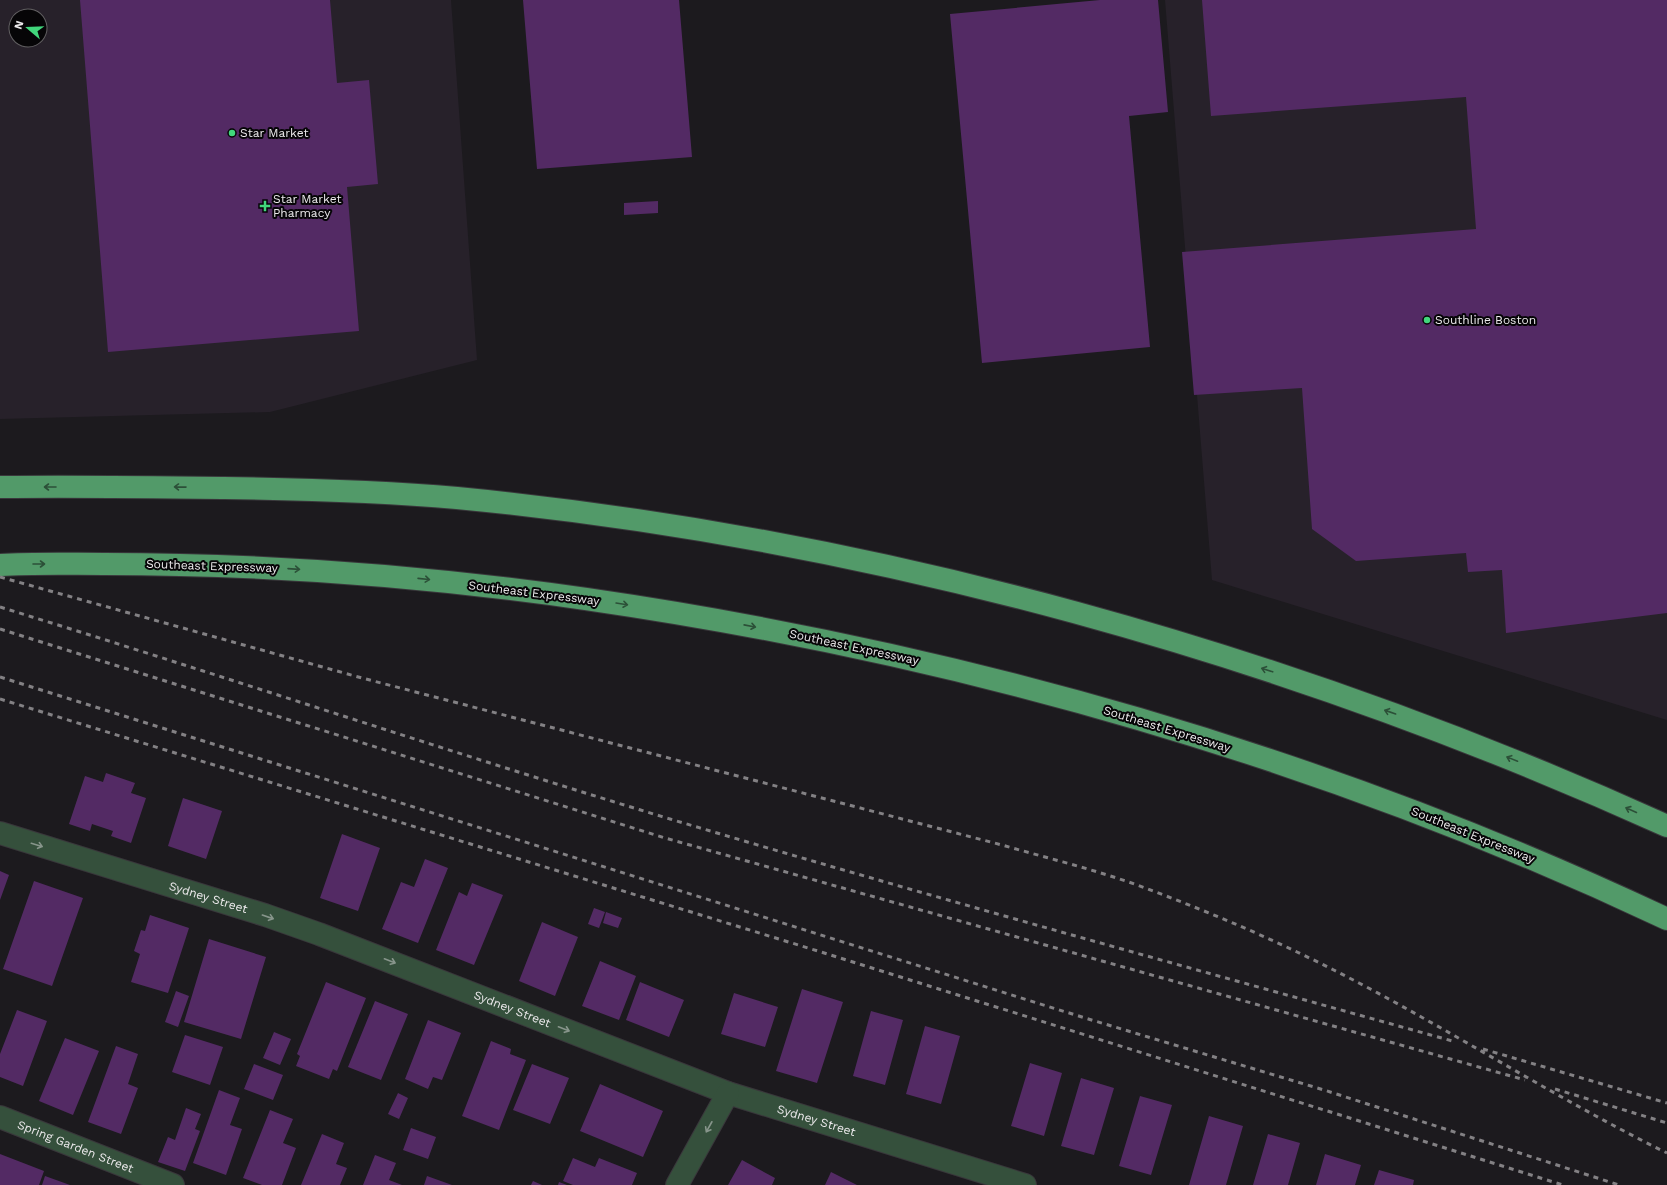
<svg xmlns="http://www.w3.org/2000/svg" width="1667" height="1185" viewBox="0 0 1667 1185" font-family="'Work Sans',sans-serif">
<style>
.built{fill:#27212a;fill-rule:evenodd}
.building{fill:#532a64}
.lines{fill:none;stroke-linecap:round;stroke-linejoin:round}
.minor-casing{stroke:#39373b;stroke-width:24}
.highway-casing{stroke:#39373b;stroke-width:24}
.minor{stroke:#35503c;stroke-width:22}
.highway{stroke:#529a69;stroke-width:22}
.rail{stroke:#838184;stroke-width:3;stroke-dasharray:5 5;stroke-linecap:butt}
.oneway{stroke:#2c5038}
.oneway2{stroke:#87958b}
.poi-dot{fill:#41d77c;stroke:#060507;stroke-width:1.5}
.labels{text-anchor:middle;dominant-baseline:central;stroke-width:4;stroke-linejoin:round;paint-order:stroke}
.poi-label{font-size:12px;fill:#ebe9eb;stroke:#060507;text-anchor:start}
.street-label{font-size:12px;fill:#ebe9eb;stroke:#060507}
</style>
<rect width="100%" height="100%" fill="#1c1a1e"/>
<path class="built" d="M0,0H451L477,360L270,412L0,419ZM16,16H40V40H16Z
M1165,0H1667V720L1212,580Z"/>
<path class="building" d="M80,0H330L337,83L369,80L378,184L347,187L359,331L108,352Z
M523,0H679L692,157L537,169Z
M1100,0H1158L1168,112L1129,116L1150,347L982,363L950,14Z
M1202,0H1667V613L1506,633L1502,570L1468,572L1466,553L1356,561L1312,529L1302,388L1194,395L1182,252L1476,229L1466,97L1211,116Z
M658,201V213L624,215V203Z
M106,773L135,783L131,793L146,798L131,843L111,836L113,831L92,824L90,831L69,824L85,776L103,782Z
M183,798L222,811L206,859L168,846Z
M342,834L380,848L358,911L320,898Z
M425,859L448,868L418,943L382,929L401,882L414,887Z
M0,871L9,875L0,900Z
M34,881L83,898L52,986L3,969Z
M472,883L503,895L474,965L436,950L459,892L467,896Z
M594,908L605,912L599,928L588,924Z
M606,912L622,918L618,928L603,923Z
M150,915L189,928L168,993L131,982L140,954L134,951L141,930L145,931Z
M542,922L578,937L555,996L519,981Z
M209,939L266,957L241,1039L184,1022Z
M600,961L636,976L619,1020L582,1006Z
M326,982L366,998L337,1071L333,1069L329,1079L296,1066L300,1056L297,1054Z
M640,982L684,1000L669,1037L626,1020Z
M802,989L843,1002L817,1083L776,1071Z
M176,991L189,996L178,1027L165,1022Z
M734,993L778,1007L765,1047L721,1034Z
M375,1001L408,1014L381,1080L348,1067Z
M17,1010L47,1021L23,1086L0,1077V1054Z
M871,1011L903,1020L885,1085L853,1076Z
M428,1020L461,1033L442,1080L433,1077L428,1089L405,1079Z
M925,1026L960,1036L941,1104L906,1094Z
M274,1032L291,1039L280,1065L263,1058Z
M185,1035L223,1047L210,1085L172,1072Z
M65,1038L99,1051L73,1115L39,1101Z
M491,1041L511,1049L510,1054L526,1060L499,1130L462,1116Z
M116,1046L138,1054L128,1084L138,1088L121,1134L88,1122Z
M1030,1063L1062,1073L1044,1136L1011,1126Z
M254,1064L283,1075L273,1100L244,1089Z
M532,1064L569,1078L550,1124L513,1110Z
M1081,1078L1114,1088L1094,1155L1061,1146Z
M600,1084L663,1111L643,1157L580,1131Z
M219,1090L240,1098L230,1125L242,1129L226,1175L193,1163Z
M398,1093L408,1098L399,1119L388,1114Z
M1140,1096L1172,1105L1151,1175L1119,1166Z
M186,1108L201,1114L195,1129L200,1131L185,1171L158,1162L168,1137L175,1140Z
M270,1110L293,1119L283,1143L296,1148L282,1185H262L243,1178Z
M1209,1116L1243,1126L1226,1185H1189Z
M411,1128L436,1137L428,1159L403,1150Z
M322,1134L344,1143L336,1164L347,1168L340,1185H301Z
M1268,1134L1300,1143L1288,1185H1253Z
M0,1154L44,1171L39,1185H0Z
M1325,1154L1361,1165L1355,1185H1316Z
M375,1155L396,1163L389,1180L402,1185H363Z
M573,1158L595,1167L599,1158L637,1173L632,1185H573L563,1181Z
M742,1160L775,1178L772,1185H728Z
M1379,1170L1414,1180L1413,1185H1374Z
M831,1172L857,1185H825Z
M45,1176L70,1185H42Z
M427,1176L452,1185H424Z
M533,1181L542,1185H531Z
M559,1182L567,1185H558Z"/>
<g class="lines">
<defs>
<g id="minor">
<path id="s1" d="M0,833L265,915L319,934L728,1093L1025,1185"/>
<path id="s2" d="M0,1117L173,1185"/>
<path d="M677,1185L728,1093"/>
</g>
<path id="highway" d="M0,487C75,486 149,487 224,488C302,489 379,491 457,498C873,538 1287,654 1667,826
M0,565C35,563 69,564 104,564C265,564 426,576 586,599C959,653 1326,758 1667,919"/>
</defs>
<use href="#minor" class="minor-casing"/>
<use href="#highway" class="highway-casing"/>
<use href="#minor" class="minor"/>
<use href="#highway" class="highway"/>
<path class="rail" d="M0,577L362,678L1002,845C1047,858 1093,869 1137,885C1191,905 1245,927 1297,952C1424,1012 1541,1091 1667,1153
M0,607C224,676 446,751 670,819C931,897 1194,969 1456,1042
M0,629L665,838L1525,1080
M0,677L1085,1018L1324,1090L1619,1185
M0,699L821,952L1563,1185
M1483,1049L1667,1103
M1555,1089L1667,1123"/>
</g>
<defs><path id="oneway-shaft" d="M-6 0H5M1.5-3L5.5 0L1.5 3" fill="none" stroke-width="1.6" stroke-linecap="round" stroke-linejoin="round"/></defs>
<g class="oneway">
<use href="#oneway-shaft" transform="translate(50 487) rotate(180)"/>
<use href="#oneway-shaft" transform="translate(180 487) rotate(-179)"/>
<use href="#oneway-shaft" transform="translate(39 564)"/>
<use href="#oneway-shaft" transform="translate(294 569) rotate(4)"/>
<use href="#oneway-shaft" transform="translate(424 579) rotate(6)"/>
<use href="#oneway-shaft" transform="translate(622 604) rotate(9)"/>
<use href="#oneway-shaft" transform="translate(750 626) rotate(11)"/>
<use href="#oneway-shaft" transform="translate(1267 670) rotate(-162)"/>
<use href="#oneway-shaft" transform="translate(1390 712) rotate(-161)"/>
<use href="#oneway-shaft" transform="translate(1512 759) rotate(-158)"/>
<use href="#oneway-shaft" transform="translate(1631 810) rotate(-156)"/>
</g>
<g class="oneway2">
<use href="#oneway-shaft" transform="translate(37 845) rotate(17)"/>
<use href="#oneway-shaft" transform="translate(268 917) rotate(19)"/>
<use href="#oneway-shaft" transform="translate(390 961) rotate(21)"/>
<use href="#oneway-shaft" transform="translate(564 1029) rotate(21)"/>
<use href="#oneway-shaft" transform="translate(709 1127) rotate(119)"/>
</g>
<g class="poi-dot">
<circle cx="232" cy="133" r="4"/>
<path d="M263 200h4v4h4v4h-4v4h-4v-4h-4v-4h4z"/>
<circle cx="1427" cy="320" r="4"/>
</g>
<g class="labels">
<g class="poi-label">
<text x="240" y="133">Star Market</text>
<text x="273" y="199">Star Market<tspan x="273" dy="14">Pharmacy</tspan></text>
<text x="1435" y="320">Southline Boston</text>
</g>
<g class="street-label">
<text transform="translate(212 566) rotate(2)">Southeast Expressway</text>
<text transform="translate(534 593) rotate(7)">Southeast Expressway</text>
<text transform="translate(854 647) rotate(12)">Southeast Expressway</text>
<text transform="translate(1167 729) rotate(17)">Southeast Expressway</text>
<text transform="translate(1473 835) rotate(22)">Southeast Expressway</text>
<text stroke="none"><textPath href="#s1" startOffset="218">Sydney Street</textPath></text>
<text stroke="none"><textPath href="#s1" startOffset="542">Sydney Street</textPath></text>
<text stroke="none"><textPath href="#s1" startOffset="866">Sydney Street</textPath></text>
<text stroke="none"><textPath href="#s2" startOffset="81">Spring Garden Street</textPath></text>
</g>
</g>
<g transform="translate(28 28) rotate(289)"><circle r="19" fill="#060507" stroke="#626062"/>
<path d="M0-3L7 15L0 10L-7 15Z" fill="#41d77c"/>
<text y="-6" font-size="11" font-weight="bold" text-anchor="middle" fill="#ebe9eb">N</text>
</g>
</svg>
